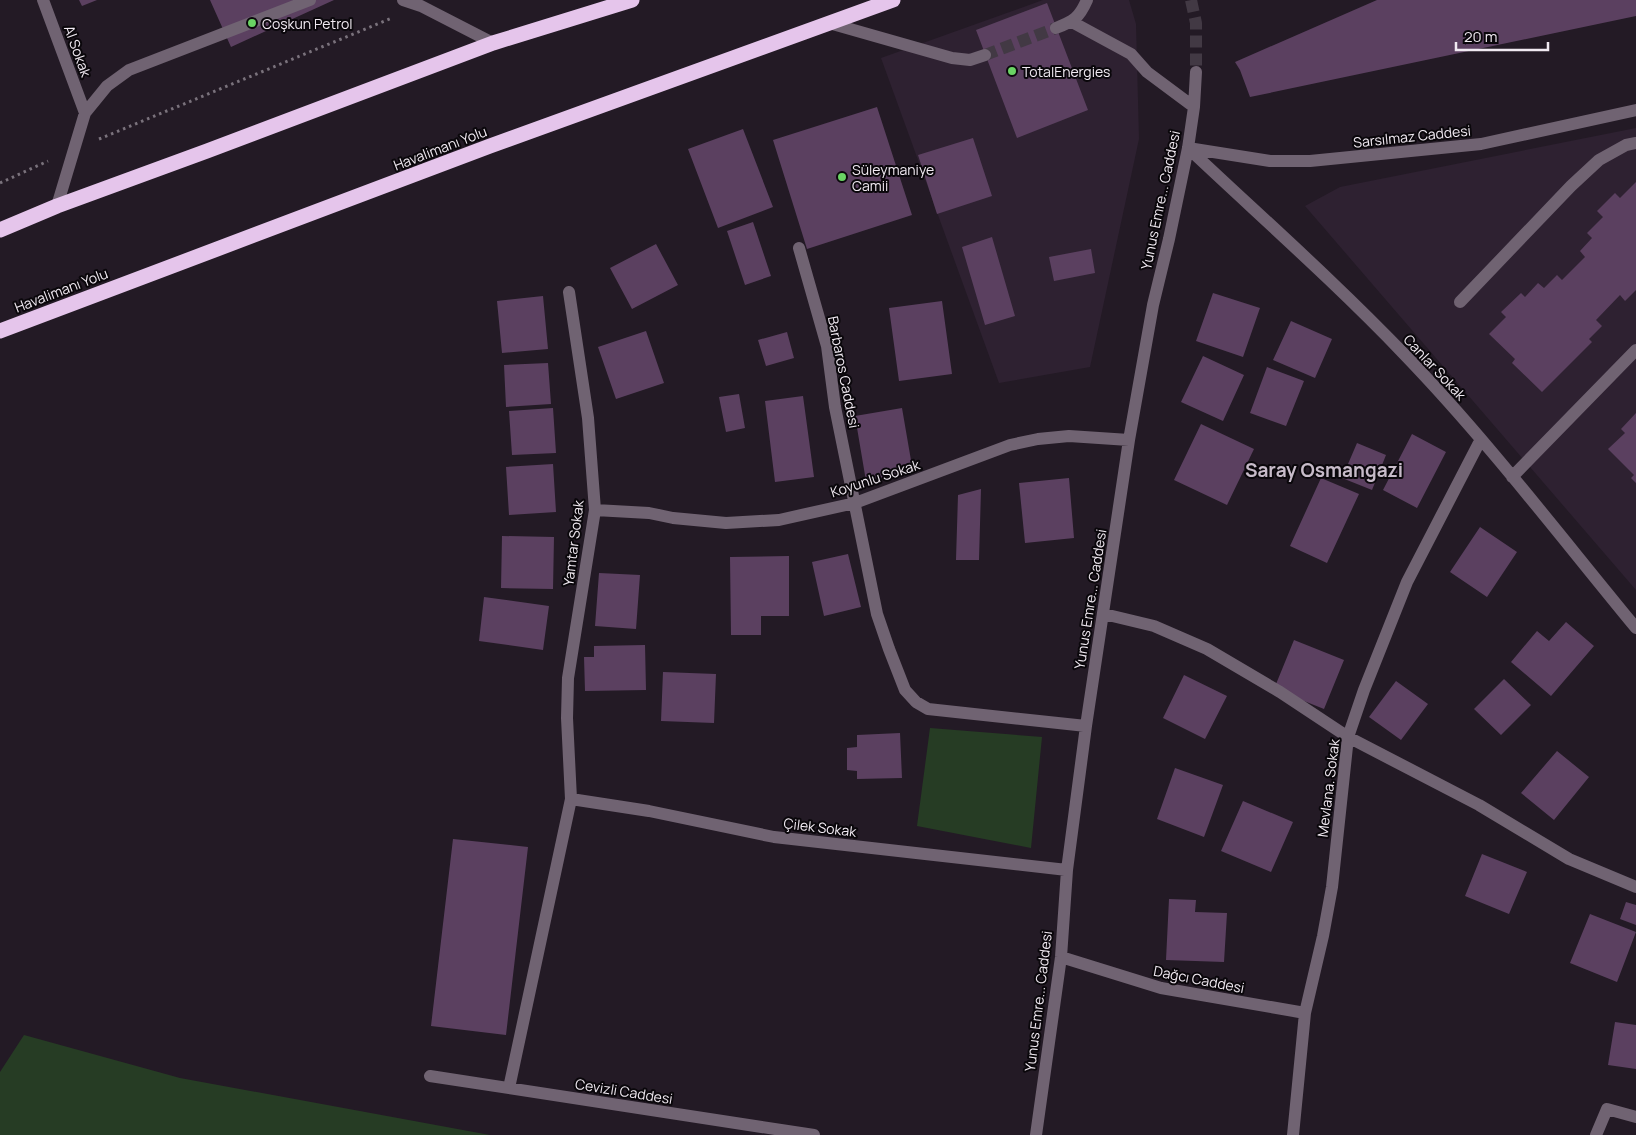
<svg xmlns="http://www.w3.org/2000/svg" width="1636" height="1135" viewBox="0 0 1636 1135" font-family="Manrope,sans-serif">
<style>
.built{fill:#2e2131}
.green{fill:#263c24}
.building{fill:#5b4060}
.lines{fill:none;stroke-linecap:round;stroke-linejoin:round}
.minor-tunnel{stroke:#423944;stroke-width:12;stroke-dasharray:12 6;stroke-linecap:butt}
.path{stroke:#7a727c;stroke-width:3;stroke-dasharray:2.5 4;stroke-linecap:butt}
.minor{stroke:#706372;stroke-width:12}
.highway{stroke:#e5c5eb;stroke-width:15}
.poi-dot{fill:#6ad364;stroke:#0a070b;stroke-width:2}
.labels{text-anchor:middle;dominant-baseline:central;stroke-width:4;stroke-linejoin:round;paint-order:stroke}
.poi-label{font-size:14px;fill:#f1eaf2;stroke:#0a070b;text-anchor:start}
.street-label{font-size:14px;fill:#f1eaf2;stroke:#0a070b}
.district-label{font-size:19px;font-weight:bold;fill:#c7bbc9;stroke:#0a070b}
</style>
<rect width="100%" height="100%" fill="#231a25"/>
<path class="built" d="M1043,0H1129L1136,24L1139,139L1090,367L999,383L881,58Z
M1636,128V590L1305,206L1340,187Z"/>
<path class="green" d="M930,728L1042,737L1031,848L917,826Z
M24,1035L180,1078L490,1135H0V1072Z"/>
<path class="building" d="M79,0H97L82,6Z
M210,0H334L231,47Z
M1377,0H1636V16L1250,97L1240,70L1235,62Z
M1047,3L1088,110L1017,138L976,30Z
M877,107L912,215L807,249L773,140Z
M743,129L773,207L718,228L688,149Z
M973,138L992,196L937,214L918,155Z
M1636,182V290L1625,301L1620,295L1596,320L1602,326L1589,339L1592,342L1542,392L1512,363L1515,359L1489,334L1506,317L1501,312L1521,293L1525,297L1538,283L1544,288L1557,275L1562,280L1585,257L1580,251L1592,238L1587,233L1603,217L1597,211L1615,193L1620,198Z
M753,222L771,276L745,285L727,231Z
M992,237L1015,316L985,325L962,247Z
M656,244L678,285L632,309L610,268Z
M1091,249L1095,273L1054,281L1049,257Z
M1213,293L1260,308L1243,357L1196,341Z
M543,296L548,349L502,353L497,301Z
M942,301L952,374L899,381L889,308Z
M1291,321L1332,339L1315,378L1273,360Z
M646,331L664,383L616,399L598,347Z
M787,332L794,358L766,366L758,340Z
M1203,356L1244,375L1223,421L1181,402Z
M548,363L551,404L506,407L504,365Z
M1267,367L1304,381L1286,426L1250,413Z
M739,394L745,428L726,432L719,397Z
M803,396L814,477L775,482L765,401Z
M553,408L556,453L512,455L509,411Z
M902,408L913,472L866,481L855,416Z
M1636,413V483L1631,478L1634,475L1608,449L1625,433L1621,429Z
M1201,424L1254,449L1227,505L1174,480Z
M1412,434L1446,452L1417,508L1383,490Z
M1357,443L1386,455L1372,490L1342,478Z
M553,464L556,512L509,515L506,467Z
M1069,478L1074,538L1025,543L1019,483Z
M1321,478L1359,494L1327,563L1290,546Z
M981,489L979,560H956L958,495Z
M1480,527L1517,552L1487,597L1450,572Z
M502,536L554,537L553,589L501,588Z
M848,554L861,607L824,616L812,562Z
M789,556V616H761V635H731L730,557Z
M599,573L640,575L636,629L595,626Z
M484,597L549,606L543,650L479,641Z
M1566,622L1594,646L1551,696L1511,662L1537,631L1549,641Z
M1294,640L1344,660L1324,709L1274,689Z
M645,645L646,690L585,691L584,657H594V646Z
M663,672L716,674L714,723L661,721Z
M1184,675L1227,696L1205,739L1163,718Z
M1504,679L1531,705L1501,735L1474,709Z
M1396,681L1428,704L1401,740L1369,717Z
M900,733L902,778L857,779V771L847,770V748L857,747V735Z
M1557,751L1589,777L1554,820L1521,793Z
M1175,768L1223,785L1204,837L1157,819Z
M1243,801L1293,822L1271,872L1221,851Z
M453,839L528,847L506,1035L431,1026Z
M1482,854L1527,872L1509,914L1465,896Z
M1169,899L1196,900L1195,912L1227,913L1224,962L1166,960Z
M1626,902L1636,905V925L1620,919Z
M1590,914L1636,932L1617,982L1570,963Z
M1615,1022L1636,1025V1069L1608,1065Z"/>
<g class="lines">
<path class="minor-tunnel" d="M1191,0L1196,23V72
M985,55L1056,28"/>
<path class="path" d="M99,139L392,18
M0,183L48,161"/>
<path class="minor" d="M43,0L85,113
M403,0L421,6L493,43
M1072,22L1131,54L1147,72L1194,107
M829,23L952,58L970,60L985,55
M1056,28C1074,21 1079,18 1087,0
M1188,148C1260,216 1335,282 1404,354C1487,440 1560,536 1636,628
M1188,148L1270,161H1310L1481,144L1636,110
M57,206L85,113L107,86L129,70L310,0
M799,248L827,346L835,407L877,614L889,649L905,690L916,702L928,709L1086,726
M1460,302L1571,186L1599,160L1626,145L1636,143
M1512,477L1636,350
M595,510L649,513L673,518L726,523L779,520L855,503L1010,445L1038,439L1069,436L1129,440
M1104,614L1154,626L1207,649L1280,692L1348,737L1479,805L1569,859L1636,887
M571,799L649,811L774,837L1067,870
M1061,957L1161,988L1305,1013
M430,1076L814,1135
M509,1088L571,799L567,718L568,678L595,510L588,418L569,292
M1036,1135L1061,957L1067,870L1086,726L1129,440L1153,305L1169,239L1188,148L1194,107L1196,72
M1293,1135L1305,1013L1323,936L1332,887L1348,737L1364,690L1407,582L1481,439
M1596,1135L1607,1109L1636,1117"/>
<path class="highway" d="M0,230L57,206L207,151L493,43L632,0
M0,331L490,146L893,0"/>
</g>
<g class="poi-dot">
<circle cx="252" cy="23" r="5"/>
<circle cx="1012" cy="71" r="5"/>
<circle cx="842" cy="177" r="5"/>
</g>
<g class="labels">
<g class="poi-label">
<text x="262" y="23">Coşkun Petrol</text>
<text x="1022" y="71">TotalEnergies</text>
<text x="852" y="169">Süleymaniye<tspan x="852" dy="16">Camii</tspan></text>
</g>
<g class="street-label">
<text transform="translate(78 51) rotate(70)">Al Sokak</text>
<text transform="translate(1412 136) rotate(-6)">Sarsılmaz Caddesi</text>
<text transform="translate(440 148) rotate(-21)">Havalimanı Yolu</text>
<text transform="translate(1160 200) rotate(-78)">Yunus Emre... Caddesi</text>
<text transform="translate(61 290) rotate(-21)">Havalimanı Yolu</text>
<text transform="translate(1435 367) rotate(47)">Canlar Sokak</text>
<text transform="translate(844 372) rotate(79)">Barbaros Caddesi</text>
<text transform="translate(875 478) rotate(-18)">Koyunlu Sokak</text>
<text transform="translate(573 543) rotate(-83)">Yamtar Sokak</text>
<text transform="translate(1090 599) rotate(-81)">Yunus Emre... Caddesi</text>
<text transform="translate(1328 788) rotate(-83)">Mevlana. Sokak</text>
<text transform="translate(820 827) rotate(7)">Çilek Sokak</text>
<text transform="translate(1199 979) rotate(11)">Dağcı Caddesi</text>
<text transform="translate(1038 1001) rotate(-83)">Yunus Emre... Caddesi</text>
<text transform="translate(624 1091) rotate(9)">Cevizli Caddesi</text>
</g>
<g class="district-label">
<text x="1324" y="470">Saray Osmangazi</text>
</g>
</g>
<path d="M1456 42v8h92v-8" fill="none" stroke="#f1eaf2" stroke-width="2.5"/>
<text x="1464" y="42" font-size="15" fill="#f1eaf2" stroke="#0a070b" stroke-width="4" paint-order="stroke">20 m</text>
</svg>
